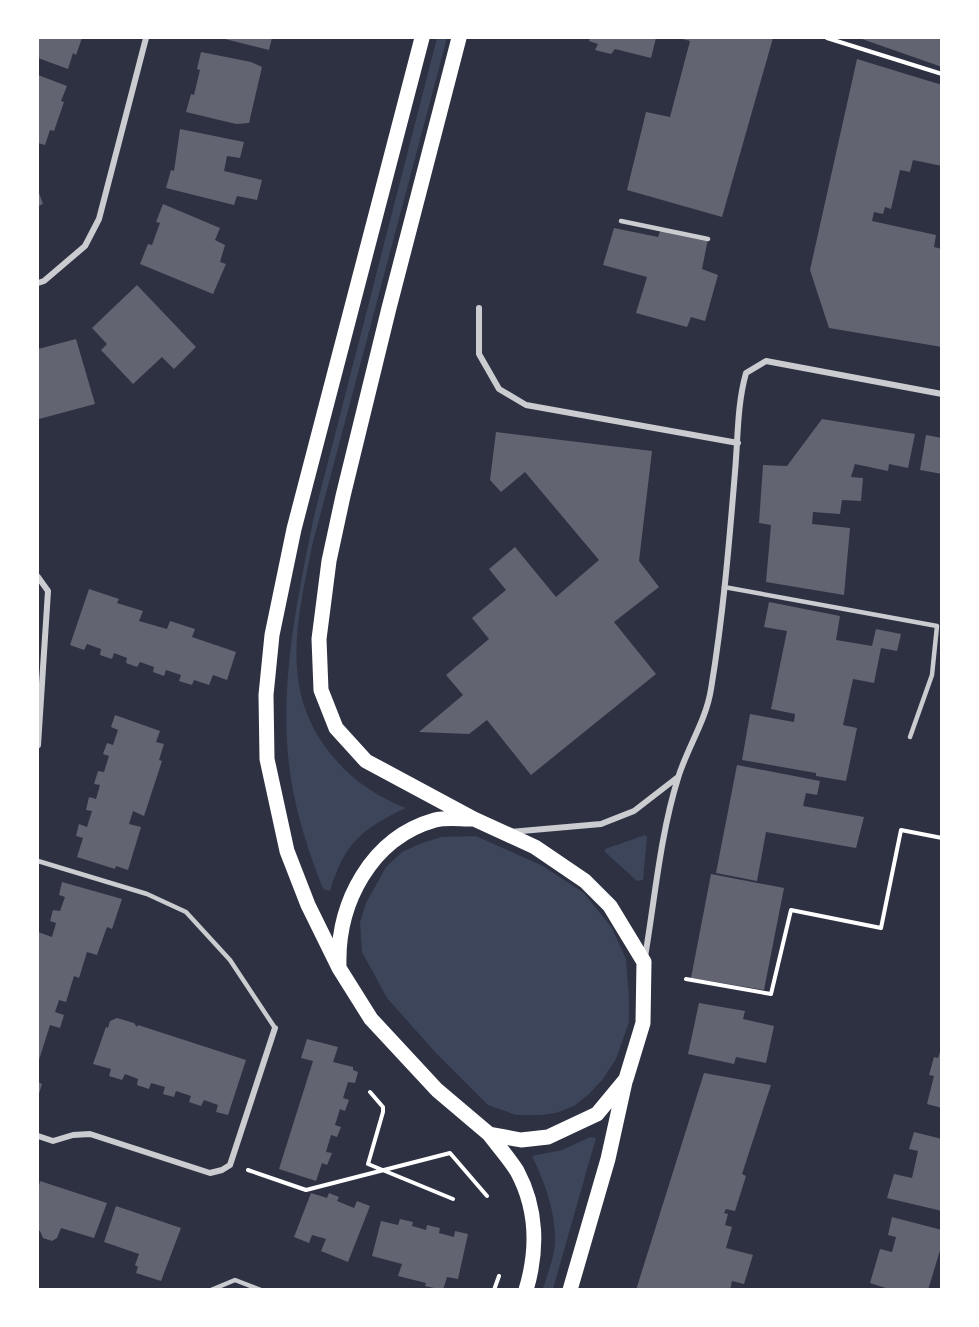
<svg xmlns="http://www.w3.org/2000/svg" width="979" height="1327" viewBox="0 0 979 1327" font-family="'Asap Condensed',sans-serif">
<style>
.green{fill:#3c4559}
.building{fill:#626471}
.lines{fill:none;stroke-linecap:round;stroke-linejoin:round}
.path{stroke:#fff;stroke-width:4}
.service{stroke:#caccd0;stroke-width:4.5}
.minor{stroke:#caccd0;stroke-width:6}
.primary{stroke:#fff;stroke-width:15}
</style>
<rect width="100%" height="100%" fill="#2d3142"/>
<path class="green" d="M437,38H447L312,546C297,622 278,694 335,759C355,782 378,797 406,808C362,829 345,842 330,891L323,889C309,853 297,817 291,779C277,692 297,601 314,516Z
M645,835L647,837L643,880L637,881L605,852V849Z
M476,836L543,866L584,893L612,928L626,959L629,997V1022L616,1059L603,1079L589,1094L574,1106L556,1113L542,1115H516L488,1105L436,1053L387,998L362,952L360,922L366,903L386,867L402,852L419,844L441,837Z
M590,1137L596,1138L553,1289H543C547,1275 554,1258 555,1243C556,1213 545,1183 532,1156L562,1150Z"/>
<path class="building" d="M38,38H82L76,55L73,53L68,69L38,58Z
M221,38H272L269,50Z
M590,38H656L651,58L615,49L611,54L595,50L598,44L589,41Z
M679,38H773L722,217L627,190L646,112L670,117L690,41Z
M862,38H942V67L862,39Z
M201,52L251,62L262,67L249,123L236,124L186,112L191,94L194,95L200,70L197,69Z
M857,59L942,85V166L913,160L910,172L900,170L891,209L885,207L883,214L874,212L872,221L936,235L934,247L942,249V347L829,328L810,270Z
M38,75L67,86L61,101L64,102L54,131L50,130L45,145L38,143Z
M180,129L244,142L240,158L227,156L224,171L262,180L257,200L237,196L234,205L166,188L171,170L174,171Z
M38,190L43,204L38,206Z
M163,204L220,228L215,240L225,245L220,262L226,264L213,294L140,264L148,244L152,245L160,223L156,222Z
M614,228L658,237L661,229L708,239L702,269L718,275L705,321L691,317L687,327L636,313L647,277L603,265Z
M137,285L196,347L174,369L162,357L133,384L101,350L107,344L92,328Z
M76,339L95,404L39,419L38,414V349Z
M822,419L915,434L908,468L889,464L888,471L855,464L851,477L863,478L861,501L842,500L840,514L813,512L812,524L850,528L844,595L766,582L771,525L759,523L763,465L787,466Z
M496,432L652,451L639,561L659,587L614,622L656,674L531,775L487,720L469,734L419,732L463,695L446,675L489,639L472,618L506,590L489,569L515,547L556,597L599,560L525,472L501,492L490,480Z
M926,435L942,438V474L920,470Z
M89,589L119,599L117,603L143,611L139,621L167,629L170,621L195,629L192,637L236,652L227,680L213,675L209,685L194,680L192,685L179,681L181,675L166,670L164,676L153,672L154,667L140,662L137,667L126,663L127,658L114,653L112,659L100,655L101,649L87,644L84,650L70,645Z
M769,602L840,616L836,640L872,646L876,629L901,634L897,651L881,648L874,683L853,679L843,725L857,728L846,781L816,776V773L742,760L750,714L794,722L795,714L771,709L787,631L764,627Z
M115,715L160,731L156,742L164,744L159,760L162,761L144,816L133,811L129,824L141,827L128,870L116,866L115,869L77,857L83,838L76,836L79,824L87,827L92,811L86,810L89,797L96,799L100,785L94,784L98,771L104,772L109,756L103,754L107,743L113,745L118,730L111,727Z
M737,765L820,781L817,795L806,793L803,806L864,817L856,848L766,832L757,881L716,873Z
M711,874L784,888L764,990L691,978Z
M62,882L122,899L112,929L107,927L97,955L87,952L79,978L74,976L66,1002L59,1000L55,1012L64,1015L60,1028L50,1025L38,1063V932L52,937L56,923L50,921L53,910L60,911L65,897L59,895Z
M699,1003L745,1011L743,1019L774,1026L766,1063L736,1057L734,1064L688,1054Z
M117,1018L134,1023L137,1027L138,1025L246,1060L228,1115L216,1112L218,1105L204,1100L201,1106L189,1102L191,1096L176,1091L174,1097L163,1094L165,1087L151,1083L149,1089L137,1085L138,1079L125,1074L122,1080L109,1076L111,1069L93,1064L106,1027L108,1028L110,1021Z
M307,1039L338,1047L333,1062L353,1067V1070L358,1072L355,1083L348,1082L343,1098L349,1100L345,1111L340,1109L335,1125L341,1127L337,1137L331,1135L326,1152L332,1153L327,1165L322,1163L316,1181L279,1169L313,1061L301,1058Z
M941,1049H942V1108L927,1104L934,1076L929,1075L934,1057L938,1058Z
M704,1073L771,1085L742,1174L746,1176L735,1211L726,1209L724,1213L728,1214L725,1225L732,1227L726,1248L753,1255L744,1284L732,1281L730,1290H636Z
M38,1082L42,1084L38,1097Z
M914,1132L942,1139V1211L887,1198L894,1174L912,1178L918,1151L909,1149Z
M40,1181L107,1203L94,1238L61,1228L57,1238L52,1241L43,1238L40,1231L38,1230V1190Z
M311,1193L327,1198L329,1193L339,1197L337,1201L354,1208L357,1201L370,1206L348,1262L321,1251L326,1239L312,1235L309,1243L294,1237Z
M116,1206L181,1228L161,1281L136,1273L138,1267L135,1265L139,1254L104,1242Z
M892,1217L942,1230V1244L928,1290H892L870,1283L880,1249L892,1252L896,1237L888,1235Z
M400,1219L413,1222L412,1226L426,1230L427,1225L440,1228L439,1233L454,1237L455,1231L468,1234L458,1279L447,1277L443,1290L425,1286L426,1283L398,1276L402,1264L372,1256L381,1221L398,1225Z"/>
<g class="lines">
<path class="path" d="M827,38L942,74
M686,979L771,994L791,910L881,928L901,830L942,838
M370,1092L383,1107V1112L368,1164L453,1199
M248,1170L306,1190L450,1153L487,1196
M494,1290L499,1276"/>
<path class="service" d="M621,221L708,239
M724,587L937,626L932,675L910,737
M38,861L147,894L186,912L230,960L275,1028
M211,1290L235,1280L261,1290"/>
<path class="minor" d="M38,283L44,281L85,246L99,219L146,38
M479,308V354L499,389L526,405L738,443
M38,577L48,591L38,745
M510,832L601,824L634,811L678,777
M645,957C655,898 660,836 678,778C687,748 706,721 711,689C723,617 729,545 735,472C738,439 737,405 746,373L766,361L942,394
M38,1136L53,1141L73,1135L90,1134L210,1173L222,1170L230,1165L275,1028"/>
<path class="primary" d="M422,38L294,529L272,635L266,695L267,759L287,851L308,905L339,968L371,1019L437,1090L489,1134L521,1140L548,1137L597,1114L626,1079L643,1023L644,962L610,906L585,881L535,847L474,819L366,761L336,728L321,690L319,639L329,561L343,496L389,308L459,38
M339,966C337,903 371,838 435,820C446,817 460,819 471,819
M489,1134C498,1146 509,1158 517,1171C537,1208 538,1250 526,1290
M570,1290L608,1159L625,1082"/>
</g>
<rect width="979" height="1327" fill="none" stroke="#ffffff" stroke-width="78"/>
</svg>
